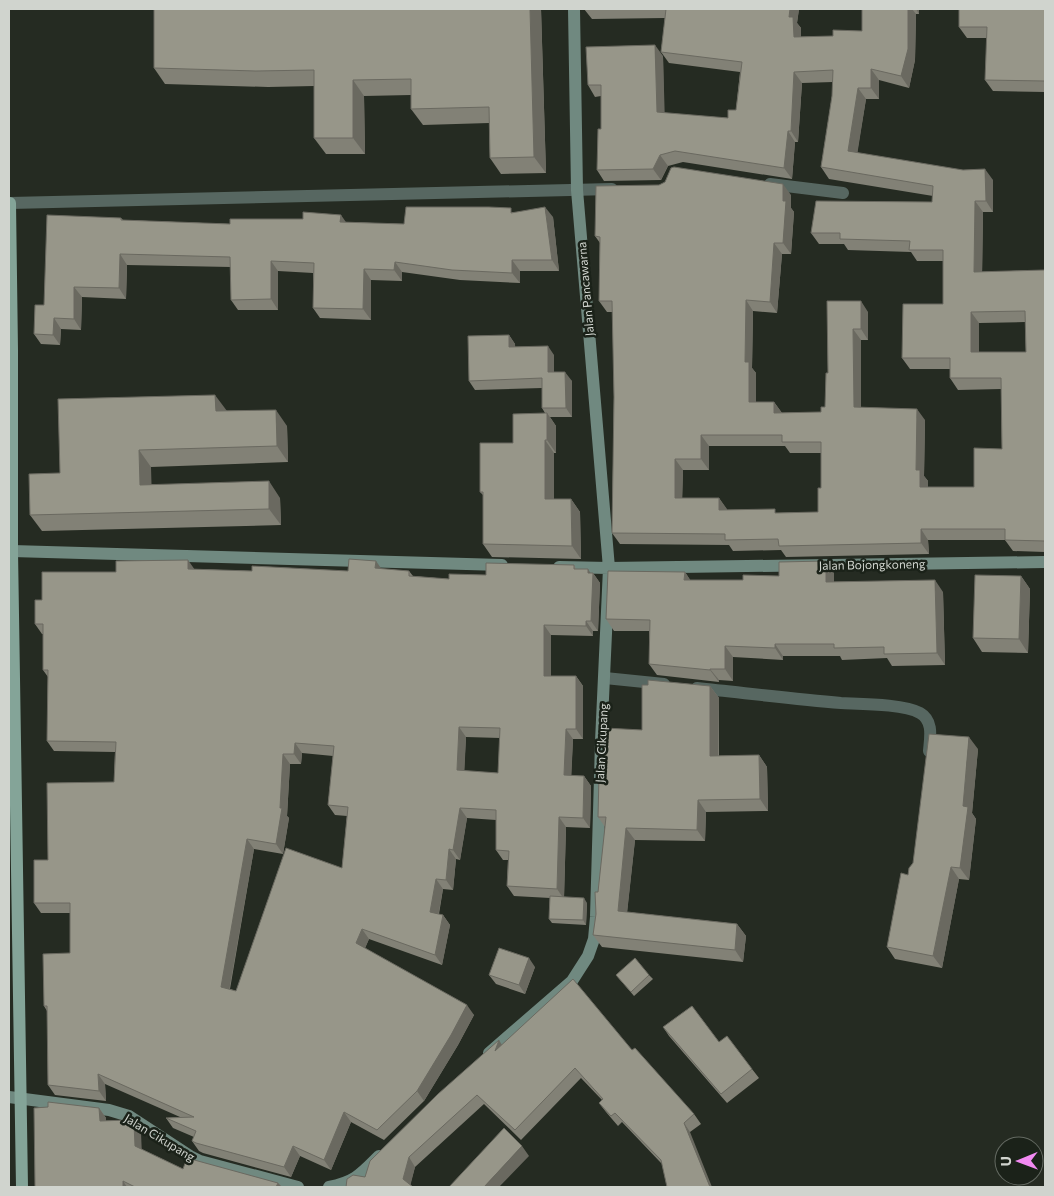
<svg xmlns="http://www.w3.org/2000/svg" width="1054" height="1196" viewBox="0 0 1054 1196" font-family="Commissioner,sans-serif">
<style>
.lines{fill:none;stroke-linecap:round;stroke-linejoin:round}
.street{stroke:#576761;stroke-width:12}
.secondary{stroke:#708980;stroke-width:12}
.primary{stroke:#84a498;stroke-width:12}
.wall{fill:#828176;fill-rule:evenodd}
.shaded-wall{fill:#6a6960}
.building{fill:#979689;stroke:#6a6960;fill-rule:evenodd}
.labels{text-anchor:middle;dominant-baseline:central;stroke-width:5;stroke-linejoin:round;paint-order:stroke}
.street-label{font-size:12px;fill:#d0d4ce;stroke:#1b2219}
</style>
<rect width="100%" height="100%" fill="#252b22"/>
<g class="lines">
<path class="street" d="M770,184L843,193
M10,203L612,189
M605,678L664,684
M697,688C745,693 793,699 841,703C861,704 904,704 920,713C934,721 930,738 929,751"/>
<path class="secondary" d="M12,551L502,565
M559,567L609,568L1045,562
M489,1053L572,981L588,956L594,939L596,917L601,742L609,568L577,190L574,9
M9,1097L109,1110L129,1116L190,1156L200,1161L298,1187
M329,1187C355,1182 361,1174 379,1156"/>
<path class="primary" d="M9,203H10L12,350V551L22,1187"/>
</g>
<path class="wall" d="M541,9L546,173L501,174L490,158L489,123L423,125L411,109V95L364,96L365,154H326L314,138V86L268,87L165,84L154,68Z
M584,9H799L797,23L801,28V37L833,36L862,31V9H919V14H916L915,60L909,88L879,80V99H866L857,153L993,180V212H983L982,272L1045,270V552L1013,551L1005,540H928L929,554L786,557L781,550L733,551L729,545L620,544L612,533L614,397L613,312H607L599,301L600,243L595,236L791,195V208L794,212L791,254H782L777,313L753,311L752,368L756,373V402H774L782,413L821,412L825,407L828,373L827,301L868,312V340H861V407L925,420L924,476L928,481V487H974L1002,449L1001,389L958,390L950,378V369H910L902,358L943,304V261H917L911,252L848,250L844,244H819L811,233L932,202L933,196L829,179L821,167L832,96L833,82L802,83L798,142H795L792,179L683,162L668,166L661,180L604,181L597,170L601,129V96L595,97L588,85L663,56L664,113L728,118L736,110L740,72L669,63L661,52L665,18L592,19ZM1025,322L1026,352H979V323ZM709,446H785L790,453H821V488L818,512L778,513L727,510L719,498H682L683,470H709Z
M1045,9V92L993,91L985,80L987,38H967L959,27Z
M514,212L553,217L559,271H520V283L460,280L402,272V281L371,280V320L320,318L313,308V273L278,271V310H238L231,300V267L127,265L126,299L82,297L81,330L61,329L60,345L41,344L34,334L121,218L123,220L230,224L346,222L404,224Z
M509,335L515,344V347L554,355V372L572,381V417H550L556,426V453H554V499H571L580,512L581,559L492,557L483,544V495L480,492L513,443L545,413L542,408V388L475,390L469,381Z
M227,411L287,426L288,462L151,467V484L280,498L281,525L42,531L30,515L60,473Z
M574,565L576,569H588L590,573H593L600,583L598,631H593V636L551,635V676H576L583,686V739H573L571,776H584L591,786L590,828L566,827L564,897L587,903L586,925L552,923L549,919L550,898L514,896L507,886L508,860H503L496,850V820L467,818L460,860L456,859L453,890L443,889L439,914L443,915L450,925L442,965L369,939L365,948L474,1015L458,1045L424,1101L384,1140L351,1122L331,1170L300,1156L291,1177L203,1153L199,1151L192,1141L194,1137L173,1128L166,1118L180,1117L105,1084L106,1101L55,1095L48,1085L47,1011L44,1006L70,953V913H41L34,903L48,860L114,782L115,752L54,751L47,741L48,677L43,670V634H42L35,624L42,600L116,572L194,569L252,571H348L381,569L409,571L413,576L449,579ZM466,737L500,738L498,773L464,771ZM302,753L333,756L328,805L335,815L347,816L342,868L236,991L230,989L254,849L283,854L289,818L287,816L290,764H301Z
M685,572L690,580H743L779,576L834,573V582L943,592L945,665L892,666L887,658L842,660L840,656H783V660L733,657V681L719,680V682L657,675L649,664V631H614L606,619Z
M1021,576L1030,589L1028,653L982,652L973,638Z
M710,686L719,698V756L759,755L767,767L768,811L706,812L705,841L635,840L627,912L737,924L746,936L743,962L602,947L593,935L605,827L598,817L604,776L642,730Z
M978,749L972,813L976,819L969,880L959,879L942,968L895,959L887,947L908,875Z
M535,967L525,994L496,984L489,975Z
M616,975H649L653,979L634,996Z
M663,1027L752,1069L759,1078L727,1103L669,1036Z
M502,1044L632,1050L694,1114L701,1124L690,1132L661,1163L622,1122L618,1126L606,1112L599,1103L602,1100L581,1078L521,1140L484,1104L415,1167L410,1185L365,1177Z
M99,1108L106,1118V1121L134,1124L141,1133V1149L183,1169L278,1183L282,1187H35Z"/>
<path class="shaded-wall" d="M530,9H541L546,173L534,157Z
M790,9H799L797,23L801,28V48L794,37L789,17Z
M908,9H912L916,14L915,60L909,88L901,76Z
M916,9H919V14Z
M655,45L663,56L665,124L657,112Z
M871,69L879,80V99L871,88Z
M794,72L802,83L798,142L791,131Z
M353,80L364,96L365,154L353,138Z
M858,88L866,99L856,162L848,151Z
M788,131L795,142L792,179L784,168Z
M660,155L668,166L661,180L653,169Z
M985,169L993,180V212L986,201Z
M783,184L791,195V208L794,212L791,254L783,243Z
M975,201L983,212L982,283L974,272Z
M545,207L553,217L559,271L552,260Z
M341,215L348,225L340,222Z
M774,243L782,254L777,313L770,302Z
M120,254L127,265L126,299L119,288Z
M512,260L520,271V283L512,273Z
M271,261L278,271V310L271,299Z
M395,262L402,272V281L394,270Z
M364,269L371,280V320L363,309Z
M74,287L82,297L81,330L74,319Z
M746,300L753,311L752,368L756,373V413L749,402L745,362Z
M861,301L868,312V340L861,329Z
M971,312L979,323V363L971,352Z
M54,318L61,329L60,345L53,335Z
M853,329L861,340V418L854,407Z
M509,335L515,344L516,356L509,347Z
M548,346L554,355V381L548,372Z
M565,372L572,381V417L566,408Z
M215,395L227,411H216Z
M774,402L782,413H774Z
M917,409L925,420L924,476L928,481V498L920,487L916,470Z
M276,410L287,426L288,462L277,446Z
M547,413L556,426V453L547,440Z
M701,435L709,446V470L701,459Z
M545,440L554,453V512L545,499Z
M139,450L151,467L152,501L140,485Z
M675,459L683,470L682,509L675,498Z
M269,481L280,498L281,525L269,509Z
M719,498L727,509V521L719,510Z
M571,499L580,512L581,559L572,546Z
M921,529L928,540L929,554L921,543Z
M188,560L195,570L188,569Z
M376,561L383,571L375,568Z
M826,561L834,573V594L826,582Z
M588,569L593,577V573L600,583L598,631L591,621Z
M685,572L693,584L684,580Z
M1021,576L1030,589L1028,653L1019,639Z
M935,580L943,592L945,665L937,653Z
M586,621L593,631V636L586,626Z
M544,625L551,635V686L544,676Z
M775,644L783,656V660L775,648Z
M725,646L733,657V681L725,669Z
M710,669L719,680V682L710,670Z
M576,676L583,686V739L576,729Z
M710,686L719,698L718,768L710,756Z
M459,727L466,737L464,780L457,770Z
M566,729L573,739L571,785L564,775Z
M969,737L978,749L972,813L976,819L969,880L960,868L963,806Z
M295,743L302,753L301,764L294,754Z
M283,754L290,764L287,816L289,818L283,854L276,844L280,808Z
M759,755L767,767L768,811L760,799Z
M584,776L591,786L590,828L583,818Z
M698,800L706,812L705,841L697,830Z
M460,808L467,818L460,860L453,850Z
M559,817L566,827L564,899L557,889Z
M626,828L635,840L626,923L618,911Z
M247,839L254,849L228,997L221,987Z
M449,849L456,859L453,890L446,880Z
M951,867L959,879L942,968L933,956Z
M436,879L443,889L437,922L430,912Z
M584,898L587,903L586,925L583,920Z
M443,915L450,925L442,965L435,955Z
M737,924L746,936L743,962L735,950Z
M362,929L369,939L363,953L356,943Z
M529,958L535,967L525,994L519,985Z
M467,1005L474,1015L458,1045L424,1101L417,1091Z
M499,1040L505,1050L495,1051Z
M98,1074L105,1084L106,1101L99,1091Z
M99,1108L106,1118V1131L100,1121Z
M344,1112L351,1122L331,1170L324,1160Z
M684,1123L690,1132L712,1187H710Z
M134,1124L141,1133L142,1155L135,1146Z
M293,1146L300,1156L291,1177L284,1167Z
M522,1146L529,1156L499,1187H484Z
M409,1157L415,1167L410,1187L403,1179Z
M123,1181L127,1187H123Z
M278,1183L282,1187H276Z"/>
<path class="building" d="M154,9H530L534,157L490,158L489,107L411,109V79L353,80V138H314V70L256,71L154,68Z
M666,9H790L789,17H793L794,37L833,36V30L862,31V9H908V49L901,76L871,69V88H858L848,151L963,170L985,169L986,201H975L974,272L1045,270V541L1005,540V529H921V543L779,546L778,539L725,540V534L612,533L614,397L612,301H599L600,237L595,236L596,186L659,185L665,182L671,168L674,167L783,184V201H786L783,243H774L770,302L746,300L745,362H749V402H774V413L821,412V407H825L826,373H828L827,301H861V329H853L854,407L917,409L916,470H920V487H974V448L1002,449L1001,378H950V358H902L903,304H943V250H909L910,241L840,239V233H811L816,201L932,202L933,186L821,167L832,96L833,70L794,72L791,131H788L784,168L675,151L660,155L653,169L597,170L598,129H601V85H588L586,47L655,45L657,112L728,118V110H736L742,62L661,52ZM1025,311L1026,352H971V312ZM701,435H782V442H821V488H818V512L775,513V509L719,510V498H675V459H701Z
M959,9H1045V81L985,80L987,27H959Z
M406,207H489L511,208V213L545,207L552,260H512V273L452,270L395,262L394,270L364,269L363,309L313,308L314,263L271,261V299L231,300L230,257L120,254L119,288L74,287V319L54,318L53,335L34,334L35,305H44L47,215L121,218V220L230,224V219H303V212L341,215L340,222L404,224Z
M509,335V347L548,346V372H565L566,408H542V378L469,381L468,336Z
M215,395L216,411L276,410L277,446L139,450L140,485L269,481V509L30,515L29,474L60,473L58,399Z
M547,413V440H545V499H571L572,546L483,544V492H480V443H513V414Z
M349,559L376,561L375,568L409,571V576L449,579V574L486,575V563L574,565V569H588V573H593L591,621H586V626L544,625V676H576V729H566L564,775L584,776L583,818L559,817L557,889L507,886L509,851L496,850V810L460,808L453,850L449,849L446,880L436,879L430,912L443,915L435,955L362,929L356,943L467,1005L451,1035L417,1091L377,1130L344,1112L324,1160L293,1146L284,1167L196,1143L192,1141L196,1131L166,1118L194,1117L98,1074L99,1091L48,1085L47,1006H44L43,954L70,953V903H34V860H48L47,783L114,782L116,742L47,741L48,670H43V624H35V600H42V572H116V561L188,560V569L252,571V566L348,571ZM459,727L500,728L498,773L457,770ZM295,743L334,746L328,805L348,807L342,868L286,848L236,991L221,987L247,839L276,844L282,808H280L283,754H294Z
M826,561V582L935,580L937,653L884,654V647L834,648V644H775V648L725,646V669H710V670L649,664L650,620L606,619L608,571L685,572L684,580H743V575L779,576V562Z
M975,575L1021,576L1019,639L973,638Z
M648,680L710,686V756L759,755L760,799L698,800L697,830L626,828L618,911L737,924L735,950L593,935L596,914L595,892H598L606,817H598L599,775L604,776L605,728L642,730V685H648Z
M929,734L969,737L963,806L968,807L960,868L951,867L933,956L887,947L901,873L908,875L909,868L913,863Z
M550,896L584,898L583,920L549,919Z
M499,948L529,958L519,985L489,975Z
M635,958L649,975L631,992L616,975Z
M573,979L632,1050L635,1048L694,1114L684,1123L710,1187H667L661,1160L615,1113L611,1116L599,1103L603,1099L575,1068L515,1130L477,1095L409,1157L403,1179L413,1187H346L347,1179L353,1175L365,1177L370,1161L438,1094L499,1040L495,1051Z
M692,1006L719,1042L727,1036L752,1069L721,1094L663,1027Z
M48,1102L99,1108L100,1121L128,1120L134,1124L135,1146L183,1169L187,1158L278,1183L276,1187H135L123,1181V1187H35L34,1108L48,1107Z
M504,1128L522,1146L484,1187H449Z"/>
<g class="labels">
<g class="street-label">
<text transform="translate(585 289) rotate(-95)">Jalan Pancawarna</text>
<text transform="translate(872 564) rotate(-1)">Jalan Bojongkoneng</text>
<text transform="translate(601 743) rotate(-87)">Jalan Cikupang</text>
<text transform="translate(160 1137) rotate(31)">Jalan Cikupang</text>
</g>
</g>
<rect width="1054" height="1196" fill="none" stroke="#d0d4ce" stroke-width="20"/>
<g transform="translate(1019 1161) rotate(269)"><circle r="24" fill="#1b2219" stroke="#636961"/>
<path d="M0-4L9 19L0 12L-9 19Z" fill="#f28af2"/>
<text y="-8" font-size="14" font-weight="bold" text-anchor="middle" fill="#d0d4ce">U</text>
</g>
</svg>
